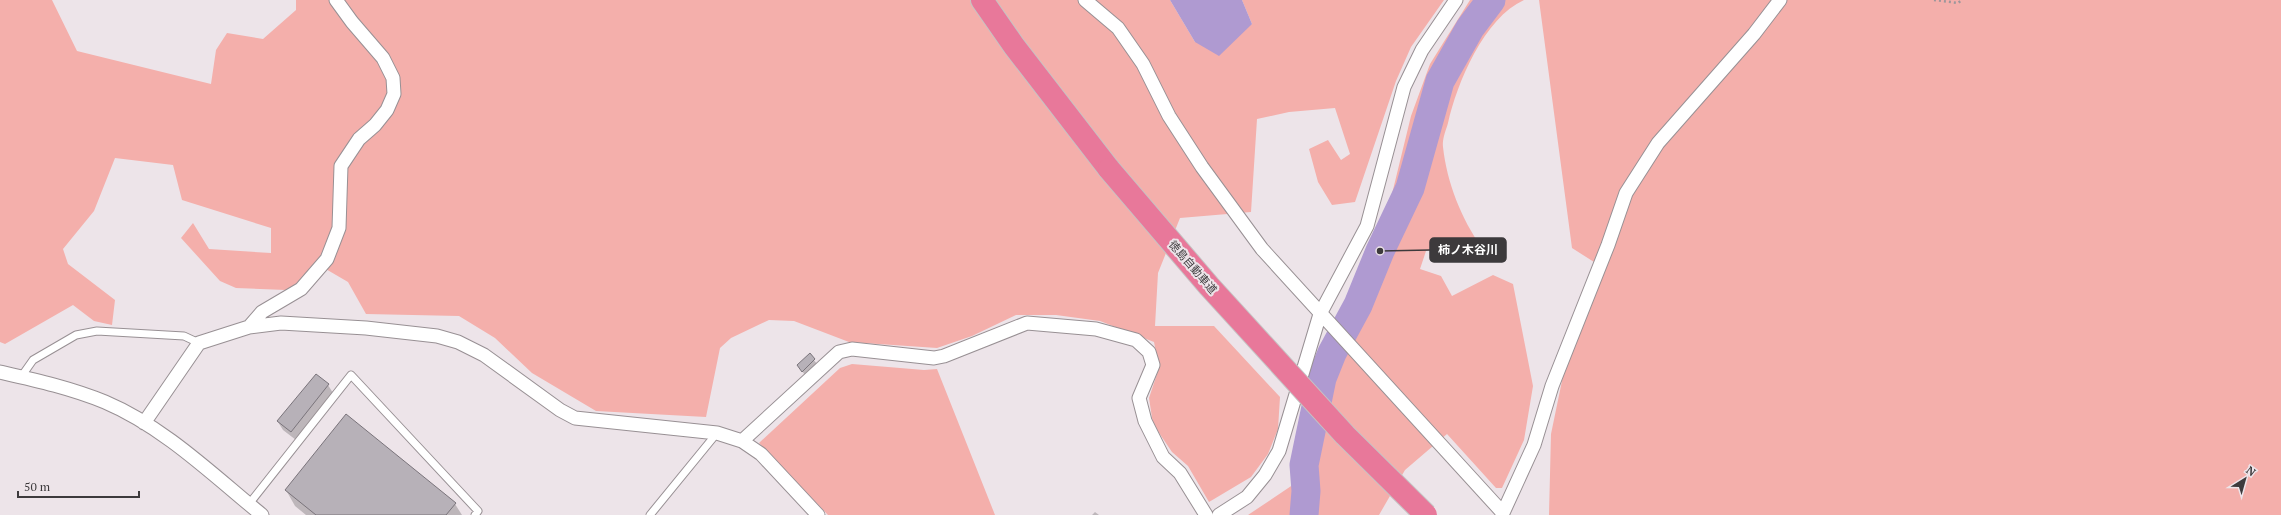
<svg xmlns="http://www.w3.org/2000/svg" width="2281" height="515" viewBox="0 0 2281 515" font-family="'PT Serif','Noto Sans JP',serif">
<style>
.green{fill:#f4afab}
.water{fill:#af9ad1}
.shadow{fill:#0003}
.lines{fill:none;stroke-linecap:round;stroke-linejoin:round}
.river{stroke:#af9ad1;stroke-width:29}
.building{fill:#b7b1b8;stroke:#7a747b}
.lane-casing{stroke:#989094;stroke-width:9}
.street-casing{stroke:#989094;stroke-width:15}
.highway-casing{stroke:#c5c4c4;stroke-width:24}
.path{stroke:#9e979b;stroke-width:2.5;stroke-dasharray:2 3;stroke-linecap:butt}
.lane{stroke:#fff;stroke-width:7}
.street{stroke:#fff;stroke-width:13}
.highway{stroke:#e8789a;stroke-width:22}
.highway-bridge-casing{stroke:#c5c4c4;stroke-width:24;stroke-linecap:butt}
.highway-bridge{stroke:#e8789a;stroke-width:22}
.labels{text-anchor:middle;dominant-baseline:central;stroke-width:4;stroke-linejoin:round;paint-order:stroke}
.street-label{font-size:11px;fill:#3d3a3c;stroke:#ede4e9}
.leader{fill:none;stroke:#3d3a3c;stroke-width:1.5}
.callout-dot{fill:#3d3a3c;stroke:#ede4e9;stroke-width:1.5}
.callout{fill:#3d3a3c;stroke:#3d3a3c;stroke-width:1.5}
.callout-label{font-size:12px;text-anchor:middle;font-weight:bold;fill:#fff}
</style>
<rect width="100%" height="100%" fill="#ede4e9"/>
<path class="green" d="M0,0H52L77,51L211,84L216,50L227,33L263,39L296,10V0H1170L1195,42L1252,24L1242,0H1444L1411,47L1396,81L1355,202L1332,205L1318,182L1309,149L1328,140L1341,160L1350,154L1335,108L1289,112L1257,119L1251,212L1180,218L1158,273L1155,326H1214L1280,397L1278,429L1268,454L1251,477L1209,502L1188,466L1172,452L1153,424L1149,398L1159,368L1154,342L1100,321L1056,315H1016L972,336L937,348L849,342L794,321L769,320L731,338L720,348L706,417L596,411L532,373L495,338L459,316L366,314L348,282L324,268L286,290L236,288L220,281L181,238L193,223L209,249L271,253V228L182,200L173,165L115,158L94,211L63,249L68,264L115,300L112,325L94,321L73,305L5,344L0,342Z
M1470,0H1524C1484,18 1457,83 1448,123C1446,130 1442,139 1443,147C1447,183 1461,218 1482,248L1471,253L1452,244L1426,251L1420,269L1441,276L1452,296L1493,275L1513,284L1533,386L1524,440L1502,488H1496L1447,434L1405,470L1379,515H1248L1315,470L1329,380L1375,285L1391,198L1411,116L1430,64Z
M1539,0H2281V515H1549L1551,434L1563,376L1605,269L1572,248Z
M852,364L924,370L937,369L995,515H828L759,443L840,368Z"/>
<path class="water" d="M1170,0H1242L1252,24L1219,56L1195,42Z"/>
<path class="shadow" d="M810,355L817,364L805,375L798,366Z
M316,375L328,385L333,393L296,440L283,430L278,422Z
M286,490L455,504L462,515H306L295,506Z
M1095,512L1099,515H1092Z"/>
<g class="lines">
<path class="river" d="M1304,515L1306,491L1304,465L1322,378L1332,353L1358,305L1380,251L1410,188L1440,81L1470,28L1491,0"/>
</g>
<path class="building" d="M810,353L815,359L802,372L797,365Z
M316,374L329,384L291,432L277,421Z
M346,414L456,503L446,515H316L285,490Z"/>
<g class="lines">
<defs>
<path id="lane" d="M21,377L33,360L76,335L97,331L184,336L199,343
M249,504L351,375L478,511L475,515
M650,515L717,433"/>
<path id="street" d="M1085,0L1118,28L1143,64L1169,116L1202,167L1262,249L1503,513
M249,327L262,312L301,289L327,259L339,228L341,166L359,139L375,125L387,110L394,94L393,78L383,58L352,22L336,0
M0,372C35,380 71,388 105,402C164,427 213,475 262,515
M144,423L199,343L249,327L281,323L366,328L437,336L458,342L484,355L560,410L575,418L717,433L742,441L761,454L818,515
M742,441L839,352L852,349L934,358L944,356L1027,323L1096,329L1136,340L1149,352L1153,365L1139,398L1145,421L1163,457L1180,473L1206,515
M1219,515L1247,497L1265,475L1279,451L1320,314L1367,226L1404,87L1422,50L1456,0
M1502,515L1534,445L1552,386L1608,245L1626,193L1658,143L1754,34L1780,0"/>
<path id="highway" d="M982,0L1014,46L1109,169"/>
</defs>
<use href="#lane" class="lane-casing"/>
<use href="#street" class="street-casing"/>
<use href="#highway" class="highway-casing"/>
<path class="path" d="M1934,0L1958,3L1962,0"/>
<use href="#lane" class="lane"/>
<use href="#street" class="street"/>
<use href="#highway" class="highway"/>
<defs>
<path id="highway-bridge" d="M1109,169L1209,286L1345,435L1426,515"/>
</defs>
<use href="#highway-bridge" class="highway-bridge-casing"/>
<use href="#highway-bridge" class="highway-bridge"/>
</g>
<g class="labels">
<g class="street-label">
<text transform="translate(1193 267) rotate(49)">徳島自動車道</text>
</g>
</g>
<path class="leader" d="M1380 251L1430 250"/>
<circle class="callout-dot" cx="1380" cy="251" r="4"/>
<rect class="callout" x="1430" y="238" width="76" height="24" rx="4"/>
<g class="callout-label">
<text x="1468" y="254">柿ノ木谷川</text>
</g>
<g transform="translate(2245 479) rotate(37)" stroke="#ede4e9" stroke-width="3" paint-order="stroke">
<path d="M0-3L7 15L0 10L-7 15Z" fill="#3d3a3c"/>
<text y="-6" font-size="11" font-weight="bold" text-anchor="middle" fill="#3d3a3c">N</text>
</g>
<path d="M18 491v6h121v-6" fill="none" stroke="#3d3a3c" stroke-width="2"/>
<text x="24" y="491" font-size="12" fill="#3d3a3c" stroke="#ede4e9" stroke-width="3" paint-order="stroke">50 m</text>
</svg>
